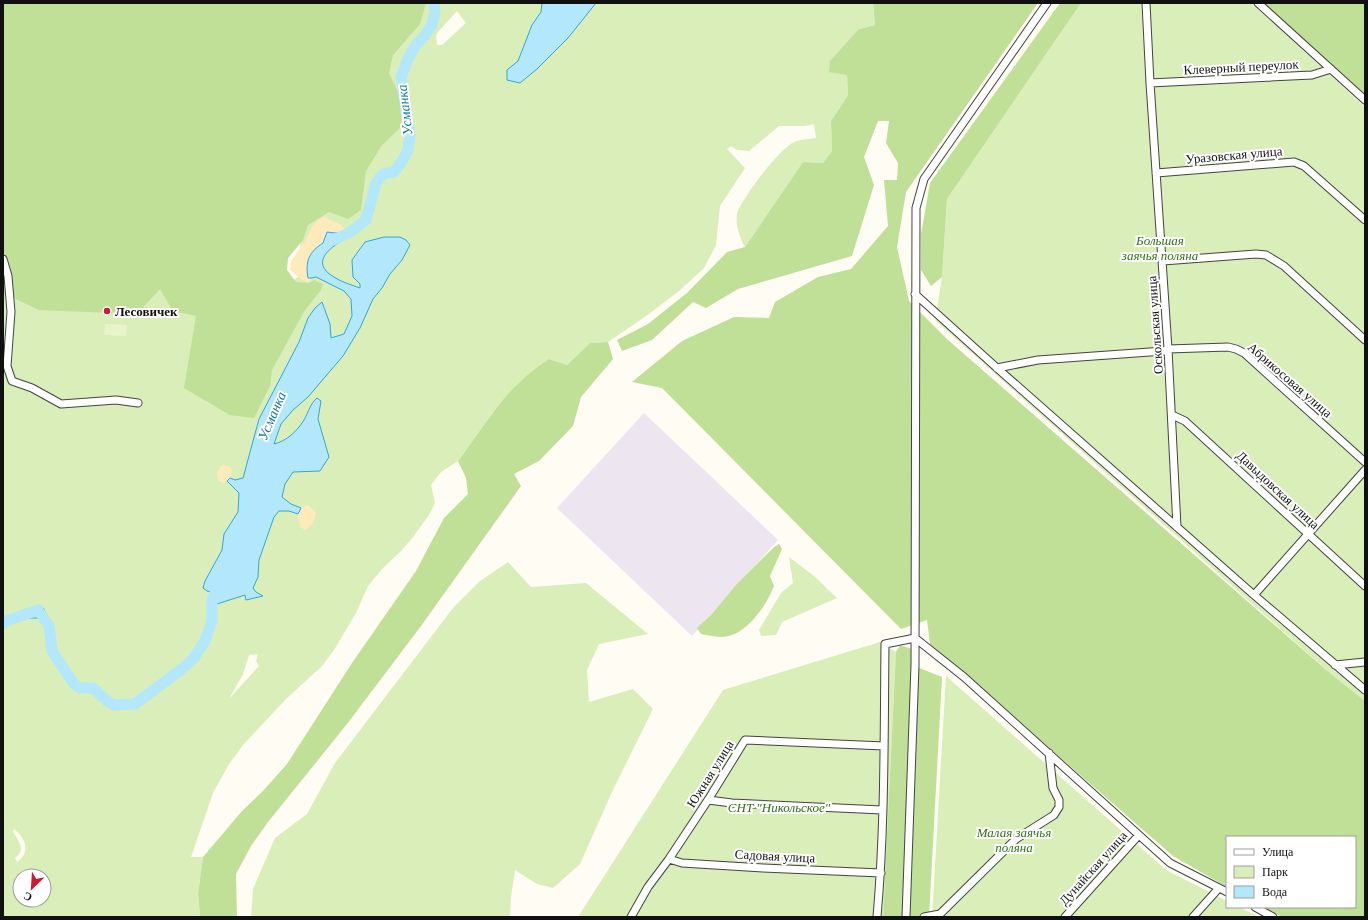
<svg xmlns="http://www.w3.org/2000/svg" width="1368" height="920" viewBox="0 0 1368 920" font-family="'Times New Roman',serif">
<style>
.industrial{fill:#ede5ef}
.green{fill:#d9eeb9;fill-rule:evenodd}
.forest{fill:#bfe096}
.sand{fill:#ffeabc}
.pitch{fill:#eaf4cb}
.water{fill:#b3e7fc;stroke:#33a6d9}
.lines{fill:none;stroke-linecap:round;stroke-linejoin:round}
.river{stroke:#b3e7fc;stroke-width:11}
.minor-casing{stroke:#434343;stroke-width:9}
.minor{stroke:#fff;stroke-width:7}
.poi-dot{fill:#cf1a33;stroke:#fff;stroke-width:1.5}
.labels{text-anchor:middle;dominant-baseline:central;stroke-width:4;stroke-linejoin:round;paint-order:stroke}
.street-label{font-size:13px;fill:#101010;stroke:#fff}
.park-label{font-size:13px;font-style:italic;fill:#337019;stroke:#fff}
.poi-label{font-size:13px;font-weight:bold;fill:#101010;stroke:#fff;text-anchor:start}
.water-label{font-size:14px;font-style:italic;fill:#0c77af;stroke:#fff}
</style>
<rect width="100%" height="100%" fill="#fffcf4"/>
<path class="industrial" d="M644,413L778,540L692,636L557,508Z"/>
<path class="green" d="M400,3H873L875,25L859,29L847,75L848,95L831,121L832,151L823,163L803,162L745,247C740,239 735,224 737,214C742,198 779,149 794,142C801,139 809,139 816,138L814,124L805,126H779L749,151L737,150L731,146L727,149L745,168L720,206L716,245L704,268L679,291L649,314L608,342L590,343L567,365L549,359L519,383L491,415L458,461L441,472L431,485L435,503L429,515L413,537L401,551L382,569L368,586L356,613L334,650L322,666L287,698L243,745L229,764L213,793L191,857H203L198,894L200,917H3V296L5,294L15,299L212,235L205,401L229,415H234L290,282L298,277L302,264L300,247L301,236ZM457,11L466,23L442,45H437L436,36L438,32ZM258,654L256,661L259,666L229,699L243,674L249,655ZM14,829C26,839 31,852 17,862L15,858C26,851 19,841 13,832ZM20,876H44V900H20Z
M1081,3H1251L1365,107V701L1325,669L935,320L942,277L947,199Z
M789,557L814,576L837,598L782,622L776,635L761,636L759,630L781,593L793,583Z
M508,562L531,587L586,583L648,634L599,644L587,670L589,702L633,689L653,709L612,792L580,864L553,888L537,884L515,870L511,897L510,917H251L253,889L275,838L307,814L335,763L453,608L480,581Z
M880,642L896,652L883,917H578L723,690Z
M946,676L1166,870L1227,901V907H1239L1259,917H932Z"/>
<path class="forest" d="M3,3H426L420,24L393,55L389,73L402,101L401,127L382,145L366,171L361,210L348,219L329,212L308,225L303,240L288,258L287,270L296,282L309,283L314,280L323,284L321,290L305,310L272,370L270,386L254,418L229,415L184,388L196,316L173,311L160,289L137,314L39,310L5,294L3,296Z
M873,3H1038L906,192L897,247L909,301L948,340L1325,669L1365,701V917H1282L1264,907H1355V837H1227V887L1173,856L930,644L927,620L901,629L662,388L632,382L682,341L734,317L769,318L775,302L818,277L851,269L888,226L884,180H897L898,163L886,143L889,121H878L864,157L874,185L852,256L738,289L706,308L693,302L652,340L622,351L617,340L648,324L687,293L727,252L745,247L803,162L823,163L832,151L831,121L848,95L847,75L829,72L830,61L859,29L875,25Z
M1060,3H1081L947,199L942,277L931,286L921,270V234L930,183Z
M1252,3H1365V106Z
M608,342L613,359L581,397L573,426L539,461L514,474L521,486L421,626L347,724L268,822L251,846L236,874L237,917H200L198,894L203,857L242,811L262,792L287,764L352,663L416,571L444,518L468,494L466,478L458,461C477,436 497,403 520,382C529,373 539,366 549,359L567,365L590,343Z
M779,544L782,549L770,576L774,586C766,606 746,636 723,637C716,637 708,635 701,634L697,628L711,615L736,585L774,547Z
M900,645L912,649L914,666L942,677L929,917H883L896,652Z"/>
<path class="sand" d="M324,217L340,224L345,229V232L335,233L327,232L323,243L316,248L308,278H312L308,282L302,280L290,270L291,261L305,241L312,227L319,219Z
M222,465L230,466L232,470L230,478L224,483L218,481L217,472Z
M308,505L316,513C314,521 312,527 305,530L300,527L298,514L301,508Z"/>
<path class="pitch" d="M105,324L127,325L126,336L104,335Z"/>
<path class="water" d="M542,3H596L568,38L537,69L520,83L507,80V70L518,61L532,25L541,12Z
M327,232L335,233L345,232L348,237C332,246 308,262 334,277C341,282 352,285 360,288V284L353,277L352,260L365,242L384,237H400L406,240L410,245L402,260L390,274L382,288L373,299L360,328L343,356L308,397L293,410L281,424L274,444C287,441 297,431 304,420C309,411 310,404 317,398L321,401L318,419L329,457L320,471L293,472L285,484L282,497L291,504L301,508L298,514L289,511H279L274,517L259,560L258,577L253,588L256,592L263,596L246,600L245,595L217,604L212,601L211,592L207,591L203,588L205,581L222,550L224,534L238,512L239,493L227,481L230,478L235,480L243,478L259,419L299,342L308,318L315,308L322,302L330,324L331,338L344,334L352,316L351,299L344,291L316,277L312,278H308C305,261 309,252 323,243Z
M38,605L44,609L46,618H24L20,615L22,612L35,609Z"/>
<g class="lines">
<path class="river" d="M333,240L349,233L366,220L376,183L383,174L394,172L401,163L408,150L410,135L401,77L408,59L415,46L422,39L432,25L435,11L434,3
M3,624L6,621L38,610L49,626L52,651L74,684L80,688H93L107,701L114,705L135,704L182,669L194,658L205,641L212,621V601L217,588"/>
<defs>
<path id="minor" d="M1146,3L1150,83L1168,349L1177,527
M1258,3L1365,100
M1150,83L1312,75L1331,69
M1156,173L1294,162L1304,166L1365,220
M3,259L8,276L11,312L7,366L12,381L32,388L61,404L116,400L138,403
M1163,261L1256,254L1266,255L1284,266L1365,340
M915,294L997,368L1254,595L1365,690
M997,368L1038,360L1164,351L1168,349L1228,347L1236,349L1244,353L1365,462
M1172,415L1185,421L1365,586
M1254,595L1365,470
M1335,665L1365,662
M708,800L732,803L882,810
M669,859L682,863L763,868L881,873
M1255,907L1273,917
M631,917L648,887L669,859L708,800L745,740L884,746
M877,917C885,826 884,735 885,644L915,638L964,677L1170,863L1227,892
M906,917L915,665L916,208L924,179L1047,3
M924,917L940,914L1016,839L1054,815L1059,807V800L1053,788L1049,753
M1065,917L1138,836
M1193,917L1219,888"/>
</defs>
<use href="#minor" class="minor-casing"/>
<use href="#minor" class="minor"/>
</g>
<circle class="poi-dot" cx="107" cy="311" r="4"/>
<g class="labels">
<g class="street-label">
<text transform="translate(1241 67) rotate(-3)">Клеверный переулок</text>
<text transform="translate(1234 155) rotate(-5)">Уразовская улица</text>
<text transform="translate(1155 325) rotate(-94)">Оскольская улица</text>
<text transform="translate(1290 380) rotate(41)">Абрикосовая улица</text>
<text transform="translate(1278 490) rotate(43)">Давыдовская улица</text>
<text transform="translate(710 774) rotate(-58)">Южная улица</text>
<text transform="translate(775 856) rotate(3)">Садовая улица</text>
<text transform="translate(1093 868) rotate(-48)">Дунайская улица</text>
</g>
<g class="park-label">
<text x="1160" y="240">Большая<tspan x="1160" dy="15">заячья поляна</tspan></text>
<text x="779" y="807">СНТ "Никольское"</text>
<text x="1014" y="832">Малая заячья<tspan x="1014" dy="15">поляна</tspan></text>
</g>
<g class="poi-label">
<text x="115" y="311">Лесовичек</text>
</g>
<g class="water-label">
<text transform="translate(405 110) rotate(-97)">Усманка</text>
<text transform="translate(272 416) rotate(-67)">Усманка</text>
</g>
</g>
<rect width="1368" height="920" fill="none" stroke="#101010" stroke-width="8"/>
<rect x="1226" y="836" width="130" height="72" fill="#ffffff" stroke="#9f9f9f"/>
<rect x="1234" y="849" width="20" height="6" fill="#ffffff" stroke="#9f9f9f"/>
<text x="1262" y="856" font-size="12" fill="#101010">Улица</text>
<rect x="1234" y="866" width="20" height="12" fill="#d9eeb9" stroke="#9f9f9f"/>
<text x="1262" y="876" font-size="12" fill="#101010">Парк</text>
<rect x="1234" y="886" width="20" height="12" fill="#b3e7fc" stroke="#9f9f9f"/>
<text x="1262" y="896" font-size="12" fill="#101010">Вода</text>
<g transform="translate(32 888) rotate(205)"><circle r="19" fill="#ffffff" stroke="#9f9f9f"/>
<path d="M0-3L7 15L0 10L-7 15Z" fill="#cf1a33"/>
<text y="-6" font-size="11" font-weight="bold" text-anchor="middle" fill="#101010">С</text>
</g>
</svg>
